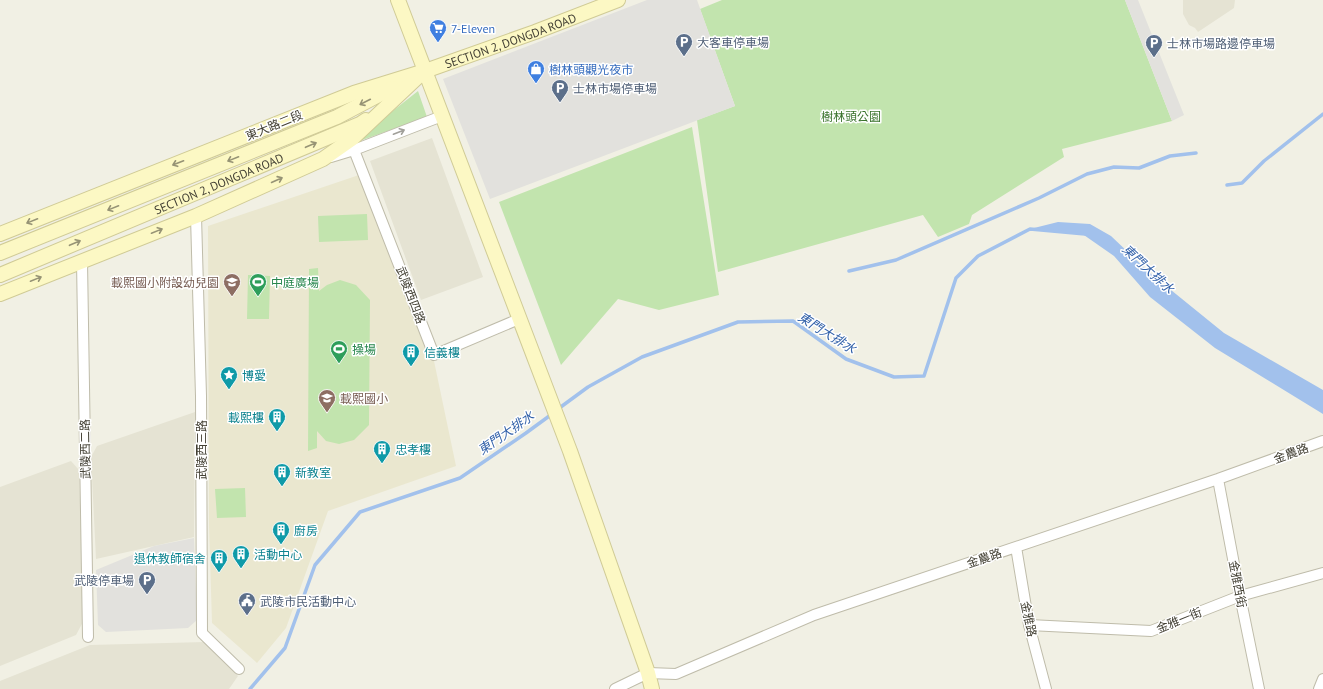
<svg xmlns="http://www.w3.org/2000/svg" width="1323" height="689" viewBox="0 0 1323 689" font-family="'PT Sans','Noto Sans TC',sans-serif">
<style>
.residential{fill:#e5e3d3}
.education{fill:#eae7cf}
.green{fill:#c2e4ae}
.parking{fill:#e2e1dd}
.water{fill:#a2c1ec}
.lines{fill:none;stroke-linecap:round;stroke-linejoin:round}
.stream{stroke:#a2c1ec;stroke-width:3.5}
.street-casing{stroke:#bfbcaa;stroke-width:12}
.secondary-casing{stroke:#d0cb96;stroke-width:16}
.street{stroke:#fff;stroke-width:10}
.secondary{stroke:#fcf8c4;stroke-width:14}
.oneway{stroke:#969375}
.oneway2{stroke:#a1a09a}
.labels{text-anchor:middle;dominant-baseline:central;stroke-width:3;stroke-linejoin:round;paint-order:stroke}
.shop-label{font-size:12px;fill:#366cbe;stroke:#fff;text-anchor:start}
.street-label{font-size:12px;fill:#434034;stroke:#fff}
.service-label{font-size:12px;fill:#4e5e75;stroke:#fff;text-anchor:start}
.park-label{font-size:12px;fill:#39722b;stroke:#fff}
.education-label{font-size:12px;fill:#785e54;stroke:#fff;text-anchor:end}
.leisure-label{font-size:12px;fill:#27864d;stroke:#fff;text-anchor:start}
.culture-label{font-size:12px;fill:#0d838f;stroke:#fff;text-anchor:start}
.water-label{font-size:13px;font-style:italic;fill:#3362aa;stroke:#fff}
</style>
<rect width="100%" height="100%" fill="#f1f0e4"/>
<path class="residential" d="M1183,0H1235L1234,8L1198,32L1195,28L1189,25L1183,14Z
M432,138L483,277L421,300L370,161Z
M195,412L194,537L96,559L91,457L97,446Z
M71,461L79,470L84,620L76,635L0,666V487Z
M205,642L238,676L229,689H0V681L90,645Z"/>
<path class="education" d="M359,175L434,361L456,466L328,511L286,628L257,663L212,623L209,525L208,226Z"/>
<path class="green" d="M722,0H1125L1172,121L1062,149L1064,157L972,215L969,224L938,237L923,215L718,272L697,120L735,106L700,9Z
M418,91L427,117L351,144Z
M692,127L719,295L659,310L618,299L561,365L499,202Z
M367,214L368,240L319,242L318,216Z
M318,268L319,291L327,285L340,280L356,285L370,300L369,425L354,440L339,444L326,441L317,431V448L308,451L309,269Z
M248,275L270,276L269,319H247Z
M245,488L246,517L217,518L215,489Z"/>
<path class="parking" d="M647,0H697L735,106L490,199L443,79Z
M1125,0H1138L1184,115L1172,121Z
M194,538L197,620L188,628L106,632L98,625L96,570L154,546Z"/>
<path class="water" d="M1058,222L1090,224L1111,236L1150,273L1224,333L1323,390V414L1215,348L1150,297L1114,256L1081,233L1030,229Z"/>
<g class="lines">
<path class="stream" d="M1227,185L1242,183L1264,161L1323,114
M849,271L896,260L1039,198L1087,174L1114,167L1139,168L1170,156L1196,153
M558,409L588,387L642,357L738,322L793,321L846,359L894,377L924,376L956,278L978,256L1030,229L1085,234
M250,689L285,648L315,565L360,512L460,478L526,433L552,414"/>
<defs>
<path id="street" d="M354,150L434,355L519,319
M331,157L354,150L442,116
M196,216L201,396L202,633L239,669
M82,261L88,637
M1218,479L1240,596L1259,689
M1016,547L1029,625L1046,689
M1029,625L1151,631L1240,596L1323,573
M615,689L648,673L676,674L814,615L1218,479L1323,441
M1319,689L1323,679"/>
<g id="secondary">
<path d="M398,0L570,451L648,673L652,689"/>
<path id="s1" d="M0,234L354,93L425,71L535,32L618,0"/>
<path d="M0,253L337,117L392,88"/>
<path id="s2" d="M0,275L360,124L366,120"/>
<path d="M0,294L196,216L323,159L353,138L421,74"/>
</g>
</defs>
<use href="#street" class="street-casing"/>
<use href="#secondary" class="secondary-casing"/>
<use href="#street" class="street"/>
<use href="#secondary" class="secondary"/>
</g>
<defs><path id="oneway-shaft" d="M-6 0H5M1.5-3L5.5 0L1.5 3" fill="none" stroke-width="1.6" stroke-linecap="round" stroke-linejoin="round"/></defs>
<g class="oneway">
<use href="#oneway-shaft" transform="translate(365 102) rotate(153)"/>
<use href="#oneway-shaft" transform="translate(311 145) rotate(-23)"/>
<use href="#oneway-shaft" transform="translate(233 159) rotate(158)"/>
<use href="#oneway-shaft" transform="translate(178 163) rotate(159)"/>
<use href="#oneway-shaft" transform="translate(277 180) rotate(-24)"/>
<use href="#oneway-shaft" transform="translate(113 208) rotate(158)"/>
<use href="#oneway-shaft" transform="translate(32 221) rotate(158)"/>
<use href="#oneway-shaft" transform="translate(157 231) rotate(-22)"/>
<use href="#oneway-shaft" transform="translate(75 243) rotate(-23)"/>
<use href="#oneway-shaft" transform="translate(36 279) rotate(-22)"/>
</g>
<use class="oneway2" href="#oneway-shaft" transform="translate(399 132) rotate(-21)"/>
<defs>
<symbol id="supermarket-pin" viewBox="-11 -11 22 30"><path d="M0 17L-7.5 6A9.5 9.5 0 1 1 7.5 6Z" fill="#3f7fe0" stroke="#fff"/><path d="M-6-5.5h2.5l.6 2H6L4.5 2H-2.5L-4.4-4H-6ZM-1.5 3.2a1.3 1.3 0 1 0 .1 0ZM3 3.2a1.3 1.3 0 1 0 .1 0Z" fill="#fff"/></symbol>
<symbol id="parking-pin" viewBox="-11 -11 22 30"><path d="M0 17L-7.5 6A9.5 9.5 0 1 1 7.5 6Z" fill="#5c6f8a" stroke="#fff"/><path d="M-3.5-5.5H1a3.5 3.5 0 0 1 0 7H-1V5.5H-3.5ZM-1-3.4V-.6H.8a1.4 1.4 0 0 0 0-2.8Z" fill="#fff"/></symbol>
<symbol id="shop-pin" viewBox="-11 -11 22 30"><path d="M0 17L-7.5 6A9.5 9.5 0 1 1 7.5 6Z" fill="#3f7fe0" stroke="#fff"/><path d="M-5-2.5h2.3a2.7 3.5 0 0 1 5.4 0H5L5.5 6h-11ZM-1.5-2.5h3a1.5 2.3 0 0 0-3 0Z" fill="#fff"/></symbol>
<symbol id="school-pin" viewBox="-11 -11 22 30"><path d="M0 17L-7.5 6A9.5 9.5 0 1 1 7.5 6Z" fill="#8d6e63" stroke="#fff"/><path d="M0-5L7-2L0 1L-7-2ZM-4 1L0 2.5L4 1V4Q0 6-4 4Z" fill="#fff"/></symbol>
<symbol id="stadium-pin" viewBox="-11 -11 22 30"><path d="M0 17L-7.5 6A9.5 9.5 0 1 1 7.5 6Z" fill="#2e9e5b" stroke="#fff"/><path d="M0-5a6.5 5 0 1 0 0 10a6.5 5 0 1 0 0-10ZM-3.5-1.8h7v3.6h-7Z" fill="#fff"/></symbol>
<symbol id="building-pin" viewBox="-11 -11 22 30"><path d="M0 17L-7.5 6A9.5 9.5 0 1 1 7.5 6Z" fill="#0f9aa8" stroke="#fff"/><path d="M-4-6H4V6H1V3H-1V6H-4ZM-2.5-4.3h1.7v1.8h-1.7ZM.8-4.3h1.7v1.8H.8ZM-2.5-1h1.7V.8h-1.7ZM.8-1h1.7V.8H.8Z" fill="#fff"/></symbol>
<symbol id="sight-pin" viewBox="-11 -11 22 30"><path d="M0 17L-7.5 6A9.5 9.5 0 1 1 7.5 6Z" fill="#0f9aa8" stroke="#fff"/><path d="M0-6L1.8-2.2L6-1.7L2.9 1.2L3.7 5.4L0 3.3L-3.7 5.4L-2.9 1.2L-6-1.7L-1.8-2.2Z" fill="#fff"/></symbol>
<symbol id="civic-pin" viewBox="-11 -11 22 30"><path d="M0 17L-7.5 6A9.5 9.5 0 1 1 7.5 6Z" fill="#5c6f8a" stroke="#fff"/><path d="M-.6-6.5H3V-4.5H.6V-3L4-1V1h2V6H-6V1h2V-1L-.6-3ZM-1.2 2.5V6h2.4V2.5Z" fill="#fff"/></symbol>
</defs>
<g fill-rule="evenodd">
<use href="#supermarket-pin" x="428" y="18" width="20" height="27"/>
<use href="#parking-pin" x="674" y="32" width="20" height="27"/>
<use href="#parking-pin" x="1144" y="33" width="20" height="27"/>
<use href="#shop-pin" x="526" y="59" width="20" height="27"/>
<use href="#parking-pin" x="550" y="78" width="20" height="27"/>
<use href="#school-pin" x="222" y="272" width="20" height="27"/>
<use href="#stadium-pin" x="248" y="272" width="20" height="27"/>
<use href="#stadium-pin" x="329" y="339" width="20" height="27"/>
<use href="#building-pin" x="401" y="342" width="20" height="27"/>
<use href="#sight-pin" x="219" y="365" width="20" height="27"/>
<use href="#school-pin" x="317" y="388" width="20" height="27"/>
<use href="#building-pin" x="267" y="407" width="20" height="27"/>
<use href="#building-pin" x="372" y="439" width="20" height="27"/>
<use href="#building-pin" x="272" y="462" width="20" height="27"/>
<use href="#building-pin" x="271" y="520" width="20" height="27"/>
<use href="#building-pin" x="231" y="544" width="20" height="27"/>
<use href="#building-pin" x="209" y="548" width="20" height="27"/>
<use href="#parking-pin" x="137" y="570" width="20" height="27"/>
<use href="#civic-pin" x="237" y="591" width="20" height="27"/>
</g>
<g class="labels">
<g class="shop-label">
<text x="451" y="28">7-Eleven</text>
<text x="549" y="69">樹林頭觀光夜市</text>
</g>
<g class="street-label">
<text stroke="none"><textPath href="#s1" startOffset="546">SECTION 2, DONGDA ROAD</textPath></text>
<text transform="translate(274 125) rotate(-22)">東大路二段</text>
<text stroke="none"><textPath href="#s2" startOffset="237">SECTION 2, DONGDA ROAD</textPath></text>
<text transform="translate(411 295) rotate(69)">武陵西四路</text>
<text transform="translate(85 449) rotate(-91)">武陵西二路</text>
<text transform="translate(201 450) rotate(-90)">武陵西三路</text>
<text transform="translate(1291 453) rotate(-20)">金農路</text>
<text transform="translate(984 558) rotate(-19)">金農路</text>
<text transform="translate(1238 584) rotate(79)">金雅西街</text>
<text transform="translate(1029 619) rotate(78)">金雅路</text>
<text transform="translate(1179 620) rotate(-22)">金雅一街</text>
</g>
<g class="service-label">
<text x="697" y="42">大客車停車場</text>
<text x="1167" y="43">士林市場路邊停車場</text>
<text x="573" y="88">士林市場停車場</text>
<text x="134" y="580" text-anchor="end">武陵停車場</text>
<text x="260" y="601">武陵市民活動中心</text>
</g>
<g class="park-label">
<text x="851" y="116">樹林頭公園</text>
</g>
<g class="education-label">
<text x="219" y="282">載熙國小附設幼兒園</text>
<text x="340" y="398" text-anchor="start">載熙國小</text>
</g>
<g class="leisure-label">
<text x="271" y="282">中庭廣場</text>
<text x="352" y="349">操場</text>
</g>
<g class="culture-label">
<text x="424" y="352">信義樓</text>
<text x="242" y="375">博愛</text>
<text x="264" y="417" text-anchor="end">載熙樓</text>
<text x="395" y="449">忠孝樓</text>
<text x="295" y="472">新教室</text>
<text x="294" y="530">廚房</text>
<text x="254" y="554">活動中心</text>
<text x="206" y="558" text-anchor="end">退休教師宿舍</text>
</g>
<g class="water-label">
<text transform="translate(1148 269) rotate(43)">東門大排水</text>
<text transform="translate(827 333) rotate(32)">東門大排水</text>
<text transform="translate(506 433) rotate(-35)">東門大排水</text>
</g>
</g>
</svg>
